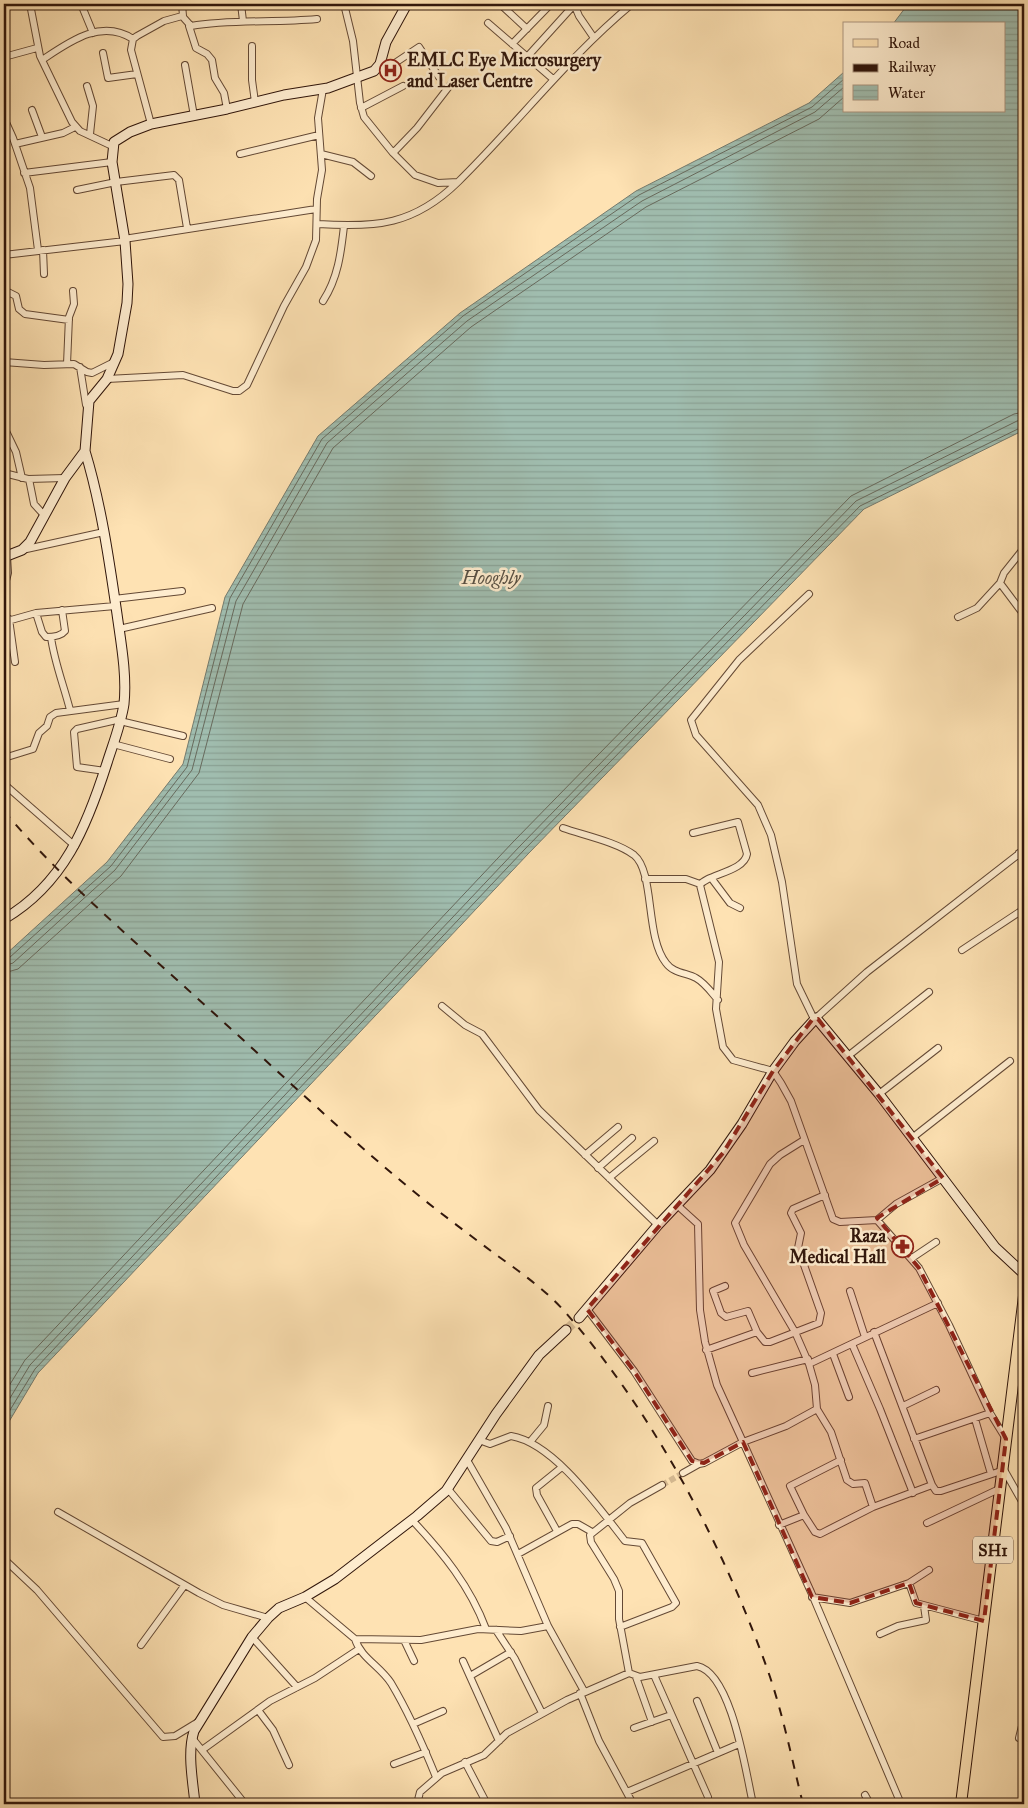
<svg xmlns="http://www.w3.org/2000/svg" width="1028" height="1808" viewBox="0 0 1028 1808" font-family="'IM FELL Great Primer',serif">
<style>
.water{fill:url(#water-rules);stroke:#747a6d}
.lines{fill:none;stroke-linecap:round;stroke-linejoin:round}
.shore{stroke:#686a5d;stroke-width:1}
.street-tunnel{stroke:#d5b991;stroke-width:6;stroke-dasharray:6 3;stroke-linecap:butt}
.secondary-tunnel{stroke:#d5b991;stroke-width:9;stroke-dasharray:9 4.5;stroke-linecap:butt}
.street-casing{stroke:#644935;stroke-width:8}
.secondary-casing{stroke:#31160b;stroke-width:11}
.primary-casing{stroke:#31160b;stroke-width:12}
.street{stroke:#feecce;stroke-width:6}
.secondary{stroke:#feecce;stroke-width:9}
.primary{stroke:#fee2b3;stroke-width:10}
.rail{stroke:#31160b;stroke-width:2;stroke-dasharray:9 9;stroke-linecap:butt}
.marked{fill:#8f2418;fill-opacity:0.2;stroke:#8f2418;stroke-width:4;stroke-dasharray:10 6;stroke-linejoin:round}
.labels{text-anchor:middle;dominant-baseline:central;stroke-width:5;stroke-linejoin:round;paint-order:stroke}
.shield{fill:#feecce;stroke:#6e5646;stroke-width:1}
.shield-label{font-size:16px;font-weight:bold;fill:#31160b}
.poi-label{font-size:18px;font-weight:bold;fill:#31160b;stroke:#feecce;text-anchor:start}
.water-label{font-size:19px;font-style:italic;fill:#585044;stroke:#feecce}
</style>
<defs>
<pattern id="water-rules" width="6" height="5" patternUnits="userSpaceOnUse" patternTransform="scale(1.25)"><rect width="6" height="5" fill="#a0bdaf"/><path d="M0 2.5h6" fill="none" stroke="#8aa295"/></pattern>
</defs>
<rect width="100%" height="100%" fill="#fee2b3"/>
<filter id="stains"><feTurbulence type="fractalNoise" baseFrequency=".004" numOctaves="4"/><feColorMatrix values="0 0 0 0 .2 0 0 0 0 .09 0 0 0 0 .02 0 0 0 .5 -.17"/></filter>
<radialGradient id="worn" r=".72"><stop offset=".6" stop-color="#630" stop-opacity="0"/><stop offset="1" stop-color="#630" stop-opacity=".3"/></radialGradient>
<path class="water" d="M908,4H1024V430L864,509L528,854L38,1373L4,1430V956L107,862L183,764L225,597L318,436L460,313L636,191L809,103L844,72V111H1004V24H893Z"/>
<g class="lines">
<path class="shore" d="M4,960L9,958L111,866L187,767L230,598L322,439L463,316L639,195L812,107L844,79
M4,966L13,963L115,870L192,770L236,601L327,443L467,321L642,201L815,112L844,87
M4,973L18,969L121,876L199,773L243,604L333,448L471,327L646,207L819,119L844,97
M4,1394L25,1360L514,841L851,496L1014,414L1024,412
M4,1408L30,1365L520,846L856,501L1017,421L1024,420
M4,1420L35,1369L524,850L860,506L1024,426"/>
<path class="street-tunnel" d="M662,1485L683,1473"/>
<path class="secondary-tunnel" d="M566,1330L579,1318"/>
<defs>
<path id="street" d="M30,4L40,56L72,122L80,131L112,146
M81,4L93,33
M182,4L183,16
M241,4L243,21
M344,4L353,41L360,103L364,117L393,153L415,175L438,183L458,182C518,123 567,58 632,4
M500,4L527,29
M574,4L579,16L594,38
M488,23L553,79
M189,26L196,48L207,54L212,60L215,78L224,93L227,109
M512,44L551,4
M252,46V80L255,102
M103,53L108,78L137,74
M4,57L37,48
M527,57L574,5
M42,60C69,42 101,18 133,39
M380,64L392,65L419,47L439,77
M185,65L194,116
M87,86L93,106L90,134
M361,108L403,86
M32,110L42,137
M4,118L13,138L30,188L38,250
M151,124L131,50L133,39L137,36L164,21L182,16L191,26C233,19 274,23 317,19
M15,144L63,133L75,127
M393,153L417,128L451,84
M240,154L319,135
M321,154L353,162L371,176
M24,173L112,162
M77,190L116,182L174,175L179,180L187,228
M318,224C376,228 414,225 458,182
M124,239L316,209
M43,250L44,274
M4,255L125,241
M4,290L16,296L19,309L25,314L69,320
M323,301C338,278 341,253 344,226
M4,362L44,365L74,364L87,372L92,373L114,362
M67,364L69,317L74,304L73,291
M80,367L86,405
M107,379L183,375L233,391H239L247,385L284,306L306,267L316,240L317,199L322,170L318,118L323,89
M4,427L16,452L22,478
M4,473L28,479L65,478
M29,479L34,504L44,515
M1024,548L1004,573L1000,583L1024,615
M22,550L104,532
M4,588L8,573L7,556
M809,594L739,660L691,720L696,735L758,805L771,835L782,882L797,984L814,1019
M114,599L182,591
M36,613L42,632L46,637C52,637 61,636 65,631L62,610
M958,617L977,608L1000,583
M9,619L15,662
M4,622L36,613L115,606
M119,629L212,608
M51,637C54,661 64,686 70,710
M120,721L183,736
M113,744L170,759
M4,758L33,749L39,733L47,726L50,717L56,713L124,704
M105,771L77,767L74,732L77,729L121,719
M4,784L75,846
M563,828C583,835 617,842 634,855C655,872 645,937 666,963C673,973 687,973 696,978C705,983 711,992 718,1000
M693,833L738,822L747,854C744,872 707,874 700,885L719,962L716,1009L723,1047L733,1060L773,1071L781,1083L791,1101L833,1219L840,1222L877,1220L919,1268L949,1325L990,1413L1006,1439
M1019,853L1024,864
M645,879H686L700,884
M712,879L730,903L740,908
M962,950L1024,909
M442,1006L465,1025L482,1034L539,1110L658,1225
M816,1018L867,972L1024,850
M848,1056L929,992
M879,1094L938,1048
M912,1138L1010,1061
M804,1140L780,1155L770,1164L735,1223L744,1245L795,1332L809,1364
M585,1155L618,1127
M598,1168L632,1138
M609,1178L654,1141
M877,1220L896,1204L943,1178
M912,1258L936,1242
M725,1286L713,1291L721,1313L726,1317L748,1311L757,1332
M850,1291L865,1337
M587,1309L634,1371L692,1461L699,1464L704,1463L743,1442L717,1385L705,1342L700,1310L698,1224L677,1205
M852,1344L880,1409L913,1493
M706,1350L757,1332L765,1342H770L819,1323L821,1313L798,1248L801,1233L791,1213L793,1209L825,1195
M833,1354L849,1397
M752,1373L808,1359
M903,1406L936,1390
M817,1409L831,1432L847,1480L853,1484L865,1483L873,1507
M975,1419L991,1474
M914,1439L990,1413
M479,1440L490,1444L511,1436C554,1443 599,1508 625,1541L642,1543L676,1603L672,1607L620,1627
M530,1442L544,1425L548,1406
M467,1460L506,1528L548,1626L584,1691
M1003,1468L1024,1505
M683,1473L699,1464
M932,1485L936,1491H941L1001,1471
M448,1489L491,1541L497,1542L510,1536
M58,1512L199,1593L223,1605L268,1618
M804,1515L790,1486L841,1460
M412,1520C443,1553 470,1586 486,1629
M927,1523L999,1489
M779,1525L804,1515L815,1532L820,1534L873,1507L932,1485L874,1332
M557,1531L537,1495L536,1488L562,1467
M518,1554L572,1524H578L592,1532
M4,1559L37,1590L163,1737L175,1736L198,1722
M909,1583L916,1603L984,1621
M305,1597L355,1639L421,1640L478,1629L521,1631L548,1626
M812,1597L850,1603L909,1583L929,1570
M496,1630L515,1659L542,1713
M880,1634L898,1626L926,1620L924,1606
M252,1637L297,1687
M355,1639C361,1658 380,1666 391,1683C409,1713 423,1745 436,1777
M404,1640L414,1661
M141,1645L184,1586
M463,1661L499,1741
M629,1673L640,1677L697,1666C732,1673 746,1774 753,1804
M654,1675L708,1797
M470,1676L511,1652
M636,1677L652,1722
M580,1693L599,1741L633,1804
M697,1701L718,1753
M258,1710L273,1730L289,1765
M413,1724L443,1711
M634,1728L671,1715
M192,1738L245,1804
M1019,1738L1024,1718
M202,1750L270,1701L315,1678L359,1649
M465,1762L487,1804
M394,1764L426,1752
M627,1792L739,1744
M865,1795L870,1804
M417,1804L420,1792L442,1773L484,1755L507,1733L567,1700L629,1673L619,1619V1591L614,1579L591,1542L590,1535L630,1503L662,1485
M666,1804H675
M901,1804L811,1592L743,1442L786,1426L817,1409L815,1385L809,1364L938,1303
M1018,1804L1024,1798"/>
<path id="secondary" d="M4,557L22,550L30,542L65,478L85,451L89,401L107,379L118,354L127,303L128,284L125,241L112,162L114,142L130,132L151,124L227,109L284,95L328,88L374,71L380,64L386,42L407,4
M4,919C64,884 87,826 107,763C113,744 121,724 124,704C127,675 121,643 117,614C109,559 101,504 85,451
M579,1318L658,1225L710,1170L742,1124L773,1071L795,1041L816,1018L879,1094L995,1247L1024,1274
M195,1804C193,1782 187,1753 194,1731L252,1637L268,1618L279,1608L305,1597L335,1579L417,1516L446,1491L496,1414L539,1355L566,1330"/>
<path id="primary" d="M961,1804L1024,1296"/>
</defs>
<use href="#street" class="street-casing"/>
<use href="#secondary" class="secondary-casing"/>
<use href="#primary" class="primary-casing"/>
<use href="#street" class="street"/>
<use href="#secondary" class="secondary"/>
<use href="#primary" class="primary"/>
<path class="rail" d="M4,811C62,880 130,937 197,998C267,1061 335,1126 407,1186C436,1210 466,1232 495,1254C520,1272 546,1290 566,1313C654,1414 723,1545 768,1671C783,1714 792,1760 803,1804"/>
</g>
<path class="marked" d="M818,1019L943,1178L877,1218L919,1268L1006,1439L984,1621L916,1603L909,1583L850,1603L812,1597L743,1442L704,1463L692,1461L634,1371L587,1309L723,1153L773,1071L812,1020Z"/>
<defs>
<symbol id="hospital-ring" viewBox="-11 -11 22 22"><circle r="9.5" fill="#feecce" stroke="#8f2418" stroke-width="1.5"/><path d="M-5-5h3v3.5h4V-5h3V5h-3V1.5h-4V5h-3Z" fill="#8f2418"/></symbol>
<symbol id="pharmacy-ring" viewBox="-11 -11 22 22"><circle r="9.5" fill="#feecce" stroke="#8f2418" stroke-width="1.5"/><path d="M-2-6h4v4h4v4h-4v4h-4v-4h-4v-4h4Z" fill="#8f2418"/></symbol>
</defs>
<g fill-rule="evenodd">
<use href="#hospital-ring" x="378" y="58" width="25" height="25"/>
<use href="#pharmacy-ring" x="890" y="1234" width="25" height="25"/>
</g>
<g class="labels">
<rect class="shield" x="973" y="1536.5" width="40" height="27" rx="4"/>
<g class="shield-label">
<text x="993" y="1550">SH1</text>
</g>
<g class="poi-label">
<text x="407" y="60">EMLC Eye Microsurgery<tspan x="407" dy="21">and Laser Centre</tspan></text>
<text x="886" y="1236" text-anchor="end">Raza<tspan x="886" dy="21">Medical Hall</tspan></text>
</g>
<g class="water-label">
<text x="491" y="577">Hooghly</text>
</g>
</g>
<rect width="1028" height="1808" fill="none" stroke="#fee2b3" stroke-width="20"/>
<rect x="5" y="5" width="1018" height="1798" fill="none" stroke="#31160b" stroke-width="2.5"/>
<rect x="10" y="10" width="1008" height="1788" fill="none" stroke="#31160b"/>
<rect x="843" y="22" width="162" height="90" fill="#feecce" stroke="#ac9680"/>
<rect x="853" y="39" width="25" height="8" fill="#fee2b3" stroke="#ac9680"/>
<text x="888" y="48" font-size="15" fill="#31160b">Road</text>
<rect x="853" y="64" width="25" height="8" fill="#31160b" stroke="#ac9680"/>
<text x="888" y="72" font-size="15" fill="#31160b">Railway</text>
<rect x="853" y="85" width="25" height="15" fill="url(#water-rules)" stroke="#ac9680"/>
<text x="888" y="98" font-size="15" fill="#31160b">Water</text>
<rect width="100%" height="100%" filter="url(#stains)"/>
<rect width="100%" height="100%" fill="url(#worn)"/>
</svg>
